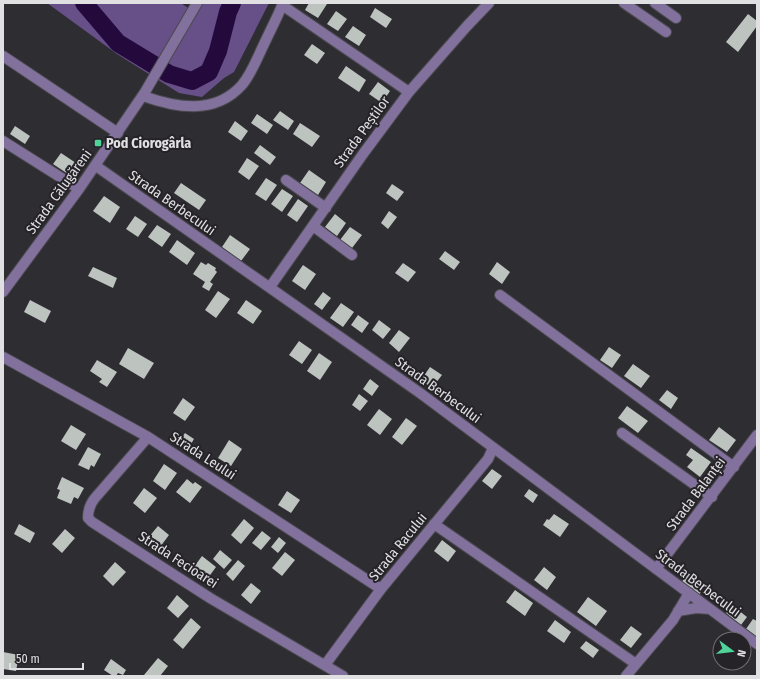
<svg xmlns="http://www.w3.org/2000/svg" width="760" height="679" viewBox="0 0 760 679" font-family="'Fira Sans Condensed',sans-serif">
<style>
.forest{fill:#674f88}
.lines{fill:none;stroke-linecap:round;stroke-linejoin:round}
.river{stroke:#24093d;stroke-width:18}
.building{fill:#bdc3bf}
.minor-casing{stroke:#4a494e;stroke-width:12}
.minor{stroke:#82719d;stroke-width:10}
.poi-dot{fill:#4fd399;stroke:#252328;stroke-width:1.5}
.labels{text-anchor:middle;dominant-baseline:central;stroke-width:4;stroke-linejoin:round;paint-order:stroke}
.street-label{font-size:14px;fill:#e0dfe2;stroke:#252328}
.poi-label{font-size:14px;font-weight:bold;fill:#e0dfe2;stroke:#252328;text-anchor:start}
</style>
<rect width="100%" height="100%" fill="#2e2d32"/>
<path class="forest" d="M47,3H181L195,13L201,3H269L234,72L224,78L202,97L179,93L117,54Z"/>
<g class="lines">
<path class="river" d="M84,3L118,43L169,74L192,81L209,72L218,51L228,12L232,3"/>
</g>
<path class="building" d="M309,3H326L327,4L318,18L305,10Z
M375,8L392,19L386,28L370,17Z
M336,11L347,19L338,31L327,24Z
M748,14L757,21V26L738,52L726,42Z
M353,26L366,35L359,46L345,37Z
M312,44L325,53L317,64L304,55Z
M346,66L366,80L359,92L338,78Z
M378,82L390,91L382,103L369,94Z
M280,111L294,121L288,130L273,120Z
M257,114L273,125L267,134L251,123Z
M235,121L248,131L241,141L228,132Z
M300,123L320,136L312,147L293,134Z
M15,126L30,136L25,144L10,134Z
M260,145L276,157L270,165L254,153Z
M61,153L76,163L68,174L53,164Z
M247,158L259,166L249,180L238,172Z
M309,170L326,182L318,195L300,183Z
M266,178L277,185L266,201L255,194Z
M181,183L206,200L199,210L174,193Z
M392,184L404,192L397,201L386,193Z
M282,189L293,196L282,212L271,204Z
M104,196L120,207L110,223L93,211Z
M298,199L308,206L297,222L287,215Z
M389,211L397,217L388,229L381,223Z
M335,214L346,223L337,236L325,227Z
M135,216L147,224L138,237L126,229Z
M157,225L171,234L162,247L148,237Z
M350,227L362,235L352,248L340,240Z
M230,235L250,249L241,261L222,247Z
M177,240L195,253L187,265L169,252Z
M445,251L460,262L454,270L439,259Z
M201,262L206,265L208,263L216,268L215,270L217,272L210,282L213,284L209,291L202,287L205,282L193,274Z
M497,262L510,272L502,284L489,274Z
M403,263L416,272L408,282L395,273Z
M303,265L316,274L305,290L292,281Z
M93,267L117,278L113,288L88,276Z
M218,291L230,299L216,318L205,310Z
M323,292L331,298L322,310L314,304Z
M30,300L51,311L45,323L24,312Z
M246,300L262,311L253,324L237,313Z
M341,303L354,312L343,327L330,318Z
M358,315L369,323L362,333L351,325Z
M379,320L391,329L383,339L372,330Z
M399,330L410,338L399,352L389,343Z
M299,341L312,350L302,364L289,355Z
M609,347L621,355L612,368L600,360Z
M128,348L154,363L144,379L119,364Z
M319,353L332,362L320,380L307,371Z
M97,360L117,372L107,387L99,382L102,379L90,371Z
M633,364L650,376L641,388L624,376Z
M430,367L442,375L432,388L421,380Z
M370,379L379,386L372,396L363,389Z
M667,390L678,398L671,409L659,400Z
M359,394L368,401L360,411L352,405Z
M183,398L195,407L185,421L173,413Z
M627,406L648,421L638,433L618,418Z
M379,409L392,419L380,435L367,425Z
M406,418L417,426L402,445L392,437Z
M71,425L86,434L76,450L61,441Z
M719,427L736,440L727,452L709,440Z
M185,433L194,439L188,449L178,443Z
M229,440L242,449L231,466L218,458Z
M88,447L101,454L94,467L91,465L89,470L78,465Z
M691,448L711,462L700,477L687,467L693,460L686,455Z
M164,464L177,473L165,490L153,481Z
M492,469L502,476L492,489L482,481Z
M62,477L84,488L78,499L74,497L71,504L57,498L60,490L57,489Z
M187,479L193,484L195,482L202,487L190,503L176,492Z
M144,488L157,498L145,513L133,503Z
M529,489L538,495L533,503L524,496Z
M287,491L300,500L291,513L278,505Z
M554,514L569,524L560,537L543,525L547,519L549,520Z
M244,519L254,528L241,544L231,535Z
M19,524L35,533L30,543L14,534Z
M158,526L169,535L160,547L148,538Z
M65,529L75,538L62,553L52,544Z
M262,531L271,538L261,550L252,543Z
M279,537L286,543L278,553L271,547Z
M442,540L456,551L448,562L434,551Z
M220,550L232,560L224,569L213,559Z
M285,552L295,560L282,576L272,568Z
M202,556L216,567L208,578L194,567Z
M238,560L245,566L233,581L226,574Z
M115,562L126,572L113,586L103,576Z
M544,567L556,577L547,590L534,580Z
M688,573L706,585L699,595L681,583Z
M251,583L261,591L251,604L241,595Z
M515,590L533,603L525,616L506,602Z
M177,595L189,606L178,618L167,608Z
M588,597L607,611L596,626L577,612Z
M732,605L747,617L741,625L726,613Z
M191,618L201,627L183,649L173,640Z
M753,619L757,621V637L746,629Z
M555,620L571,632L564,643L547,631Z
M631,626L642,634L631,648L620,640Z
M586,641L599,650L593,658L580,648Z
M3,652L19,655L16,671L3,669Z
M158,658L168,666L160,676H145L144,675Z
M111,659L126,670L123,675L118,673L116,676H113L104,670Z"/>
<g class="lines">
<defs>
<path id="minor" d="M624,3L666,32
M655,3L676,18
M282,5L409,92
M3,56L118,133
M143,96C177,108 215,115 242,85C252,73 258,56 265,42C271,29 278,16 283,3
M3,141L79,189
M96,166L420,393L757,644
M286,180L326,208
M313,226L352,255
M270,287L363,154L409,92L467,26L489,3
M3,292L79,189L145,92L197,3
M500,295L734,467
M3,357L148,437L381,589
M622,433L712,497
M148,437L95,498C90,504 88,510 88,518L92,522L210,598L343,676
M434,524L636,664
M656,569L757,435
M678,611L696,608L710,609
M325,665L381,589L488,459L493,448
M626,676L673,620L689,593"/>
</defs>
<use href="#minor" class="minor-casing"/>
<use href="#minor" class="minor"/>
</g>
<rect class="poi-dot" x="94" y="139" width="8" height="8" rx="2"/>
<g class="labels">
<g class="street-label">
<text transform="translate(362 132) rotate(-54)">Strada Peștilor</text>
<text transform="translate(59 192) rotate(-54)">Strada Călugăreni</text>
<text transform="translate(172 203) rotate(35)">Strada Berbecului</text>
<text transform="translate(438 390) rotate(36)">Strada Berbecului</text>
<text transform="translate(203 456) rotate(33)">Strada Leului</text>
<text transform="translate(696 494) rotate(-53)">Strada Balanței</text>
<text transform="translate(398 547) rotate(-51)">Strada Racului</text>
<text transform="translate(178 560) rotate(33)">Strada Fecioarei</text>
<text transform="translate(698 583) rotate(37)">Strada Berbecului</text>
</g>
<g class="poi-label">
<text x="106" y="143">Pod Ciorogârla</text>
</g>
</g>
<rect width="760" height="679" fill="none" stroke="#e0dfe2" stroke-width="8"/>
<g transform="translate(732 651) rotate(105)"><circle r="19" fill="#252328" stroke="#706e72"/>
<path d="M0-3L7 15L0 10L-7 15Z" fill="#4fd399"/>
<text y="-6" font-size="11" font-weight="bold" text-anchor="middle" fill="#e0dfe2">N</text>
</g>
<path d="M10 663v6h73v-6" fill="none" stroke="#e0dfe2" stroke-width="2"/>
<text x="16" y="663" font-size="12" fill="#e0dfe2" stroke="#252328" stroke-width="3" paint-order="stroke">50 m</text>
</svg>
